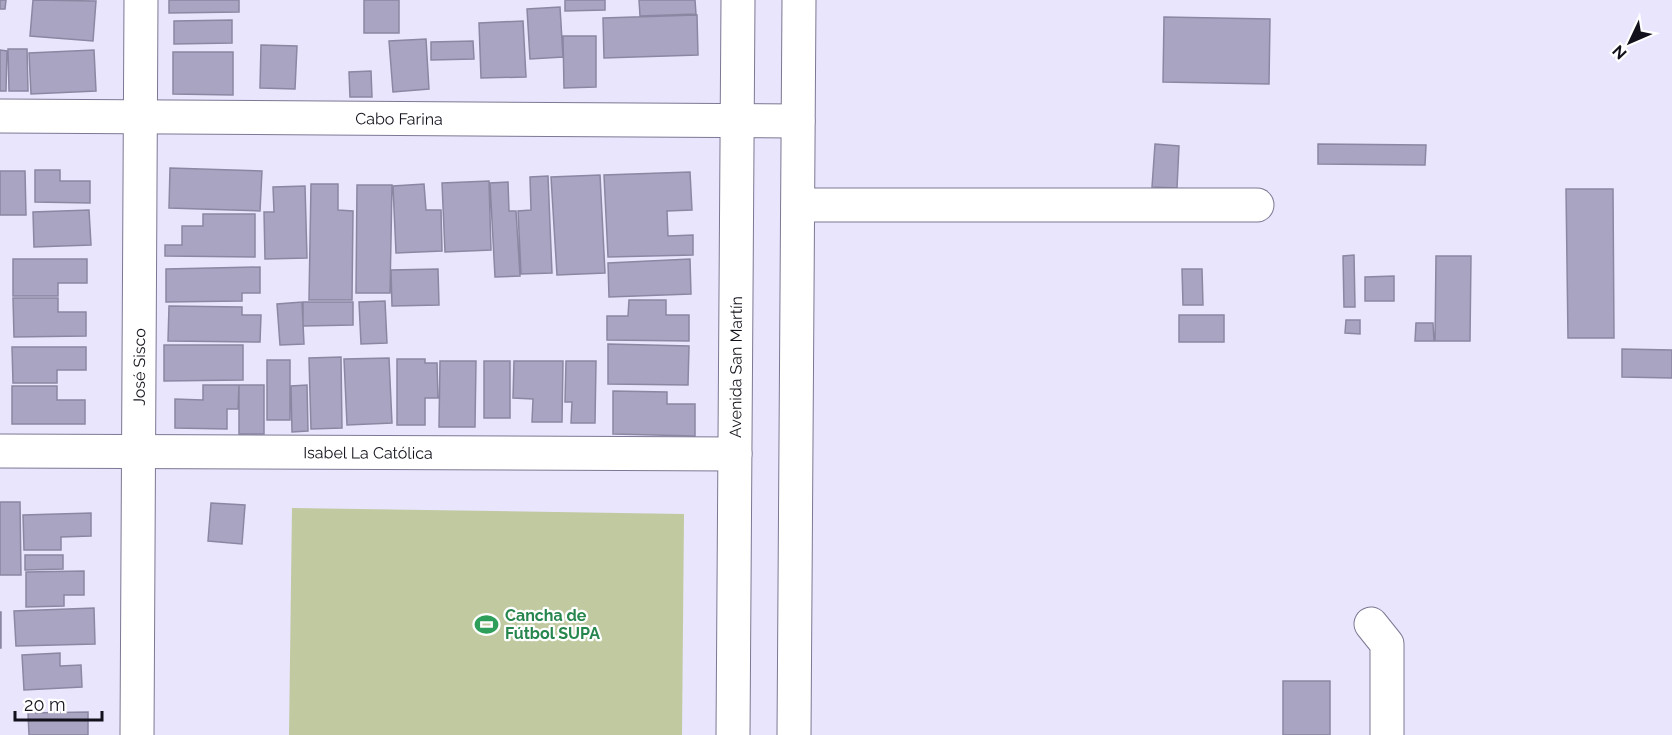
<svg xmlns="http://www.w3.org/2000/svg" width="1672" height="735" viewBox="0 0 1672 735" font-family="Raleway,sans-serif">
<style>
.green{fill:#c1c9a1}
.building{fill:#a8a4c1;stroke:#8b87a3;stroke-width:1.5}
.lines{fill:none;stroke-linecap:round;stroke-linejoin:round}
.minor-casing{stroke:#7c7893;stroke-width:35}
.minor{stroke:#fff;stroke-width:33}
.labels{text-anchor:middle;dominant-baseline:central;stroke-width:4.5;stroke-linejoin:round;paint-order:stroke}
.street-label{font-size:16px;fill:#13111b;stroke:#fff}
.leisure-label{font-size:16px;font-weight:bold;fill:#27864d;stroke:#fff;text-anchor:start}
</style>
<rect width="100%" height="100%" fill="#e8e5fd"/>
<path class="green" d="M292,508L684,514L682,735H289Z"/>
<path class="building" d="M0,0H6L5,9H0Z
M33,0L96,1L93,41L30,36Z
M169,0H239V12L169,13Z
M364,0H399V33H364Z
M565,0H605V10L565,11Z
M639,0H695L696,14L640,16Z
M560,7L563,57L530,59L527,9Z
M697,15L698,55L604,58L603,18Z
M1164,17L1270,19L1269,84L1163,82Z
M232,20V43L174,44V21Z
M523,21L526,77L481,78L479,23Z
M563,36H596V87L564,88Z
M426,39L429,89L393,92L389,41Z
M473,41L474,59L431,60V42Z
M261,45L297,46L295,89L260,88Z
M8,49H27L28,91H9Z
M0,50L7,51L6,91H0Z
M94,50L96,91L31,94L29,53Z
M173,52H233V95L173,94Z
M371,71L372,97H350L349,72Z
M1155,144L1179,146L1177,188L1152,187Z
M1318,144L1426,145L1425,165L1318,164Z
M170,168L262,171L260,211L169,208Z
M35,170H60V181H90V203L35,202Z
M0,171H25L26,215H0Z
M690,172L692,210L667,211L668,236L693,235V255L608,257L604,175Z
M600,175L605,273L557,275L551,177Z
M548,176L552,273L521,274L518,211L531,210L530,177Z
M489,181L491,250L445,252L442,183Z
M508,182L509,211H516L520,276L495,277L490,183Z
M311,184H338V210L353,211L352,300H309Z
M424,184L426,210H441L442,251L396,253L393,186Z
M357,185H392L390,293H356Z
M305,186L307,258L265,259L264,212H274L273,187Z
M1566,189H1613L1614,338H1568Z
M89,210L91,245L34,247L33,212Z
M203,214H255V257L165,256V245H182V226H203Z
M1354,255L1355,307H1344L1343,256Z
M1436,256H1471L1470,341H1435Z
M13,259H87V283H58V296H13Z
M690,259L691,294L609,297L608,263Z
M260,267V293H242V301L166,302V269Z
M438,269L439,305L392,306L391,270Z
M1182,269H1202L1203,305H1183Z
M1394,276V301H1365V277Z
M13,298H58V312H86V336L14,337Z
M629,300H666V315H689V341L607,340V316H628Z
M385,301L387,343L361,344L359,302Z
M302,302L304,344L280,345L277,304Z
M303,302H353V325L303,326Z
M169,306L242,307V315H261L260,342L168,341Z
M1179,315H1224V342H1179Z
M1346,320H1360V334L1345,333Z
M1416,323H1433L1434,341H1415Z
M608,344L689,346L688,385L608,384Z
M164,345H243V380L164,381Z
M12,347H86V370H57V383H13Z
M1622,349L1672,350V378L1622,377Z
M341,357L342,428L311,429L309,358Z
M389,358L392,423L347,425L344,359Z
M397,359H425V363H437L438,398H425V425H397Z
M267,360H290V420H267Z
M440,361H476L475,427H439Z
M484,361H510V418H484Z
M514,361H563L562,422H532L533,399L513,398Z
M566,361H596L595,423H571L572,402H565Z
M203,385H239L238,409H227V429L175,428V399L203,400Z
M239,385H264V434H239Z
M307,385L308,431L292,432L291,386Z
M12,386H57V400H85V424H12Z
M613,391L667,392V404H695V436L613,434Z
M0,502H20L21,575H0Z
M211,503L245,505L242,544L208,541Z
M91,513V536L61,537V550H24L23,515Z
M25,555H63V569L25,570Z
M84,571V595H64V606L26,607V572Z
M94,608L95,644L16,646L14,611Z
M0,612H1V648H0Z
M60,653V666L81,665L82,687L24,690L22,655Z
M1283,681H1330V735H1283Z
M88,712V735H29L28,713Z"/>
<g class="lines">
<defs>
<g id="minor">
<path id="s1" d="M0,116L798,121"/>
<path d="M798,205H1257"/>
<path id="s2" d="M0,451L735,454"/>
<path d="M1371,624L1387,644V735"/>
<path id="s3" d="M137,735L141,0"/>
<path id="s4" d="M733,735L738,0"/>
<path d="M794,735L799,0"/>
</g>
</defs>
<use href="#minor" class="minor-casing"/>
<use href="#minor" class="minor"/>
</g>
<defs>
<symbol id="stadium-bare" viewBox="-9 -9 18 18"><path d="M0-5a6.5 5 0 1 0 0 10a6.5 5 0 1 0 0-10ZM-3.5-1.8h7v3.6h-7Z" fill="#2e9e5b" stroke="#fff" stroke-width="2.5" paint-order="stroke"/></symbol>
</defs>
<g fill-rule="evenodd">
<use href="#stadium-bare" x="470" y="608" width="33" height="33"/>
</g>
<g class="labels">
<g class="street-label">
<text stroke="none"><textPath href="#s1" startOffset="399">Cabo Farina</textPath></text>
<text stroke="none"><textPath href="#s3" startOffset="368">José Sisco</textPath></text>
<text stroke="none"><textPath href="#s4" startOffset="368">Avenida San Martín</textPath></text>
<text stroke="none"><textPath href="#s2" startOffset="368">Isabel La Católica</textPath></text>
</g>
<g class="leisure-label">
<text x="505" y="615">Cancha de<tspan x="505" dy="18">Fútbol SUPA</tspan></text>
</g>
</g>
<g transform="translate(1630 42) rotate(226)" stroke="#ffffff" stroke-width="4.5" paint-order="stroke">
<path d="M0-4.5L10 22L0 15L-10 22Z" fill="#13111b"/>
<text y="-9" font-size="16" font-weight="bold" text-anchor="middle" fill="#13111b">N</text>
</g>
<path d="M15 711v9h87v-9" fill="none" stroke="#13111b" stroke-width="3"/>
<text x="24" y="711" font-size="18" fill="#13111b" stroke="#ffffff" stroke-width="4.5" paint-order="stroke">20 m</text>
</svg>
